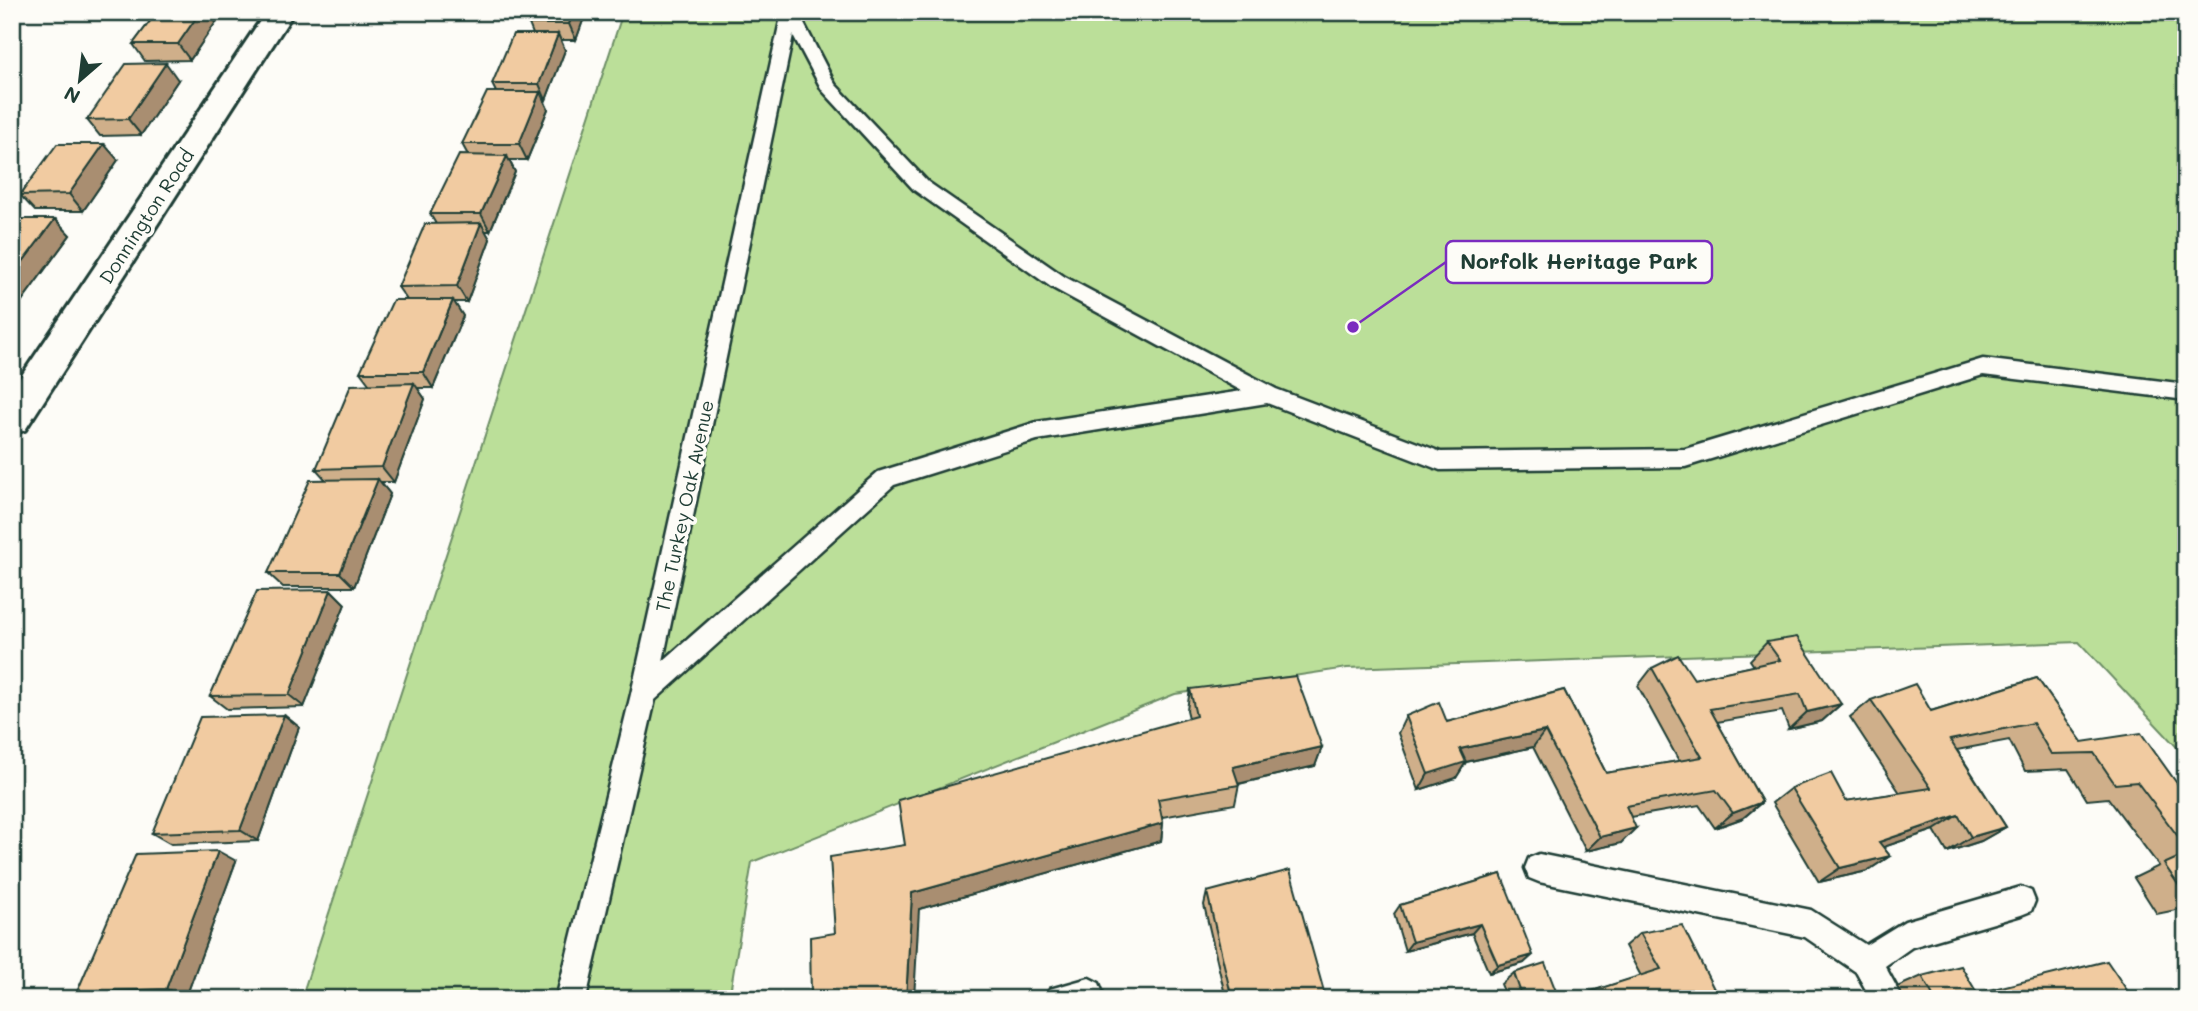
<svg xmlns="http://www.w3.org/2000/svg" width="2198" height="1011" viewBox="0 0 2198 1011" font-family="Mali,sans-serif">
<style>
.green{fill:#bbdf99;stroke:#6d8e66;stroke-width:2}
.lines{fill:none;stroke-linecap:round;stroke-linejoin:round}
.lane-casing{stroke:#1f3d34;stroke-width:5}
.street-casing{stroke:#1f3d34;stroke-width:6}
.lane{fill:#fdfcf7;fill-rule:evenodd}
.street{fill:#fdfcf7;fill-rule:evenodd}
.wall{fill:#cfaf8a;stroke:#1f3d34;stroke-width:2}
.shaded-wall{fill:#a98e71;stroke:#1f3d34;stroke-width:2}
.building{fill:#f1cba1;stroke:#1f3d34;stroke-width:2}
.labels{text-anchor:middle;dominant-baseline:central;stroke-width:7;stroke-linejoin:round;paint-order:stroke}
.street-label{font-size:19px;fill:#1f3d34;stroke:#fdfcf7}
.leader{fill:none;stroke:#7b2cbf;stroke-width:2.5}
.callout-dot{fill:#7b2cbf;stroke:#fdfcf7;stroke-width:2.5}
.callout{fill:#fdfcf7;stroke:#7b2cbf;stroke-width:2.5}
.callout-label{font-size:21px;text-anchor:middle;font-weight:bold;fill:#1f3d34}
</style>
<rect width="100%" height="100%" fill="#fdfcf7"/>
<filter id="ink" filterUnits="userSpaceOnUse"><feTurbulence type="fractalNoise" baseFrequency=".0143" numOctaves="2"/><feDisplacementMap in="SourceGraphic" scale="14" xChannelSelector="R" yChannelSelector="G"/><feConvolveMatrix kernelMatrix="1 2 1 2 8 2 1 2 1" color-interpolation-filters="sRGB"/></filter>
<g filter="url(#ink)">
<path class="green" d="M623,12H2186V757L2079,642L1347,668L1175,694L752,862L729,999H301Z"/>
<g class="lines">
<defs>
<path id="lane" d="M782,12H798L835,84L928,182L1065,277L1276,389L1441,452L1685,449L1983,359L2186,384V400L1983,375L1685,467L1440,470L1267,403L1037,440L894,485L655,700L586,999H556L631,694ZM793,35L822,90L914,190L1051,287L1242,391L1037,422L878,472L663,661Z
M1539,854L1811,910L1866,945L1905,921L2021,887L2031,891L2035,901L2031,911L2021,915L1912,947L1885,966L1903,999H1871L1856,972L1805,937L1539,882L1529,878L1525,868L1529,858Z
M1089,978L1099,983L1105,999H1045L1050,989Z"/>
<path id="street" d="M266,12H294L25,430L12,434V390Z"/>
</defs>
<use href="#lane" class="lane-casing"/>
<use href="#street" class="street-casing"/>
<use href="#lane" class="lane"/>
<use href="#street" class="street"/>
</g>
<path class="wall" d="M157,12H214L218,19L190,60L145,61L133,44Z
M534,12H586L576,40H561L565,50L546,100H544L548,109L527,160H509L515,172L490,231H485L490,239L467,302H454L463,316L433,388H417L425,399L394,482H380L390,494L354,587H283L268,573L326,480L316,469L369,384L360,372L407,300L398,287L436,224L430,214L468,155L462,144L496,92L492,84L533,34L529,24Z
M178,80L141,135L100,136L87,120Z
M118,160L83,211H35L20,195Z
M55,219L70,235L21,302H12V223Z
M331,590L345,604L304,707L227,709L210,696Z
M1767,642L1841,704L1822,721L1789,729L1782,711L1717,722L1762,802L1743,818L1715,828L1699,805L1631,817L1621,843L1586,851L1533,747L1466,762L1456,778L1419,790L1398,733L1406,716L1447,722L1564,690L1606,773L1679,761L1638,686L1652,668L1694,679L1754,666L1750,660Z
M2037,678L2082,742L2186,796V908L2157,914L2134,878L2159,866L2108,798L2087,800L2068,769L2025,771L2009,740L1957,750L2006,827L1981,841L1947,852L1934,830L1883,847L1890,856L1867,871L1819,882L1772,803L1791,788L1846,801L1900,793L1850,717L1871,700L1931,711Z
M1190,689L1322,747L1315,766L1239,784L1235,804L1162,817L1163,823L1161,841L919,909L905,845L1189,718L1187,710Z
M284,715L299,727L258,841L171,844L152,833Z
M236,861L186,997L95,999L77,992Z
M1501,874L1524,963L1489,973L1472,933L1405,951L1394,914L1400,905Z
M1207,892L1326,999H1226L1204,905Z
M1640,933L1719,999H1567L1641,976L1625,946Z
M1514,973L1559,999H1507L1501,984Z
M1922,976L1977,993L2133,999H1904L1897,987Z"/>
<path class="shaded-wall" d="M200,12H214L218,19L190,60L178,44Z
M573,12H586L576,40L569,24Z
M558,34L565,50L546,100L539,84Z
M166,63L178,80L141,135L128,119Z
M540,92L548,109L527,160L519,144Z
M104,144L118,160L83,211L69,194Z
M507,156L515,172L490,231L481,214Z
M55,219L70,235L21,302L12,294V276Z
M481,223L490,239L467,302L457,286Z
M453,300L463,316L433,388L423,372Z
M414,383L425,399L394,482L382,467Z
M378,479L390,494L354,587L340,573Z
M331,590L345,604L304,707L289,695Z
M1841,704L1822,721L1789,729L1807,712Z
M284,715L299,727L258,841L240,830Z
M1545,731L1533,747L1466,762L1456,778L1419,790L1428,774L1460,749Z
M1322,747L1315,766L1229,786L1233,767Z
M1762,802L1743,818L1715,828L1733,813Z
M1958,815L1934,830L1857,856L1879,842Z
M1163,823L1161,841L919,909L914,999H906L912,893Z
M2006,827L1981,841L1947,852L1971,837Z
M1636,828L1621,843L1586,851L1600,837Z
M218,851L236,861L186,997L166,989Z
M1890,856L1867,871L1819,882L1840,868Z
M1480,924L1472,933L1405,951L1412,942Z
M1533,955L1524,963L1489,973L1498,965Z"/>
<path class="building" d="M157,12H200L178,44H133Z
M534,12H573L569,24H529Z
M513,34H558L539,84H492Z
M166,63L128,119L87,120L126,64Z
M487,92H540L519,144H462Z
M57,144H104L69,194L20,195Z
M459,155L507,156L481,214H430Z
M15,219H55L12,276V223Z
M481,223L457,286L398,287L425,224Z
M393,300H453L423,372H360Z
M414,383L382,467L316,469L351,385Z
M378,479L340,573H268L310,480Z
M331,590L289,695L210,696L257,591Z
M1797,637L1841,704L1807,712L1800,694L1710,709L1762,802L1733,813L1716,790L1626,806L1636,828L1600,837L1545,731L1460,749L1466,762L1428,774L1406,716L1439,702L1447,722L1564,690L1606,773L1702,757L1652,668L1678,655L1694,679L1780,660L1767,642Z
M1296,676L1322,747L1233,767L1239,785L1158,799L1163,823L912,893L906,999H811L810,937L835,933L830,857L905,845L898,800L1196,716L1190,689Z
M2037,678L2082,742L2141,733L2186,796V847L2137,782L2115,784L2094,753L2051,754L2033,723L1950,740L2006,827L1971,837L1958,815L1879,842L1890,856L1840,868L1791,788L1831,773L1846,801L1931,788L1871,700L1915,684L1931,711Z
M284,715L240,830L152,833L200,717Z
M218,851L166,989L77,992L136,854Z
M2186,854V896L2164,864Z
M1290,870L1326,999H1232L1207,892Z
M1501,874L1533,955L1498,965L1480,924L1412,942L1400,905Z
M1682,925L1719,999H1677L1675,995L1664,999H1567L1661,969L1640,933Z
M2107,961L2133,999H1935L1922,976L1961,966L1977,993Z
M1545,963L1559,999H1523L1514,973Z"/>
</g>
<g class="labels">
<g class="street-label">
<text transform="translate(146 216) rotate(-57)">Donnington Road</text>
<text transform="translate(684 506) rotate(-78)">The Turkey Oak Avenue</text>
</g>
</g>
<path class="leader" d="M1353 327L1446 262"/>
<circle class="callout-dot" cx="1353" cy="327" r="7"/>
<rect class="callout" x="1446" y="241" width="266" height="42" rx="7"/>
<g class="callout-label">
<text x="1579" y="269">Norfolk Heritage Park</text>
</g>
<rect width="2198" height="1011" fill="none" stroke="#fdfcf7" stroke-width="42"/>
<rect x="21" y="21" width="2156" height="969" fill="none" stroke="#1f3d34" stroke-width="2.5" filter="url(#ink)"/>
<g transform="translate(80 80) rotate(208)" stroke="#fdfcf7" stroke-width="5" paint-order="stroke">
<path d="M0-5L12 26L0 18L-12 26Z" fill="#1f3d34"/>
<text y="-10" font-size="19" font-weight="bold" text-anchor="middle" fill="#1f3d34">N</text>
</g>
</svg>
